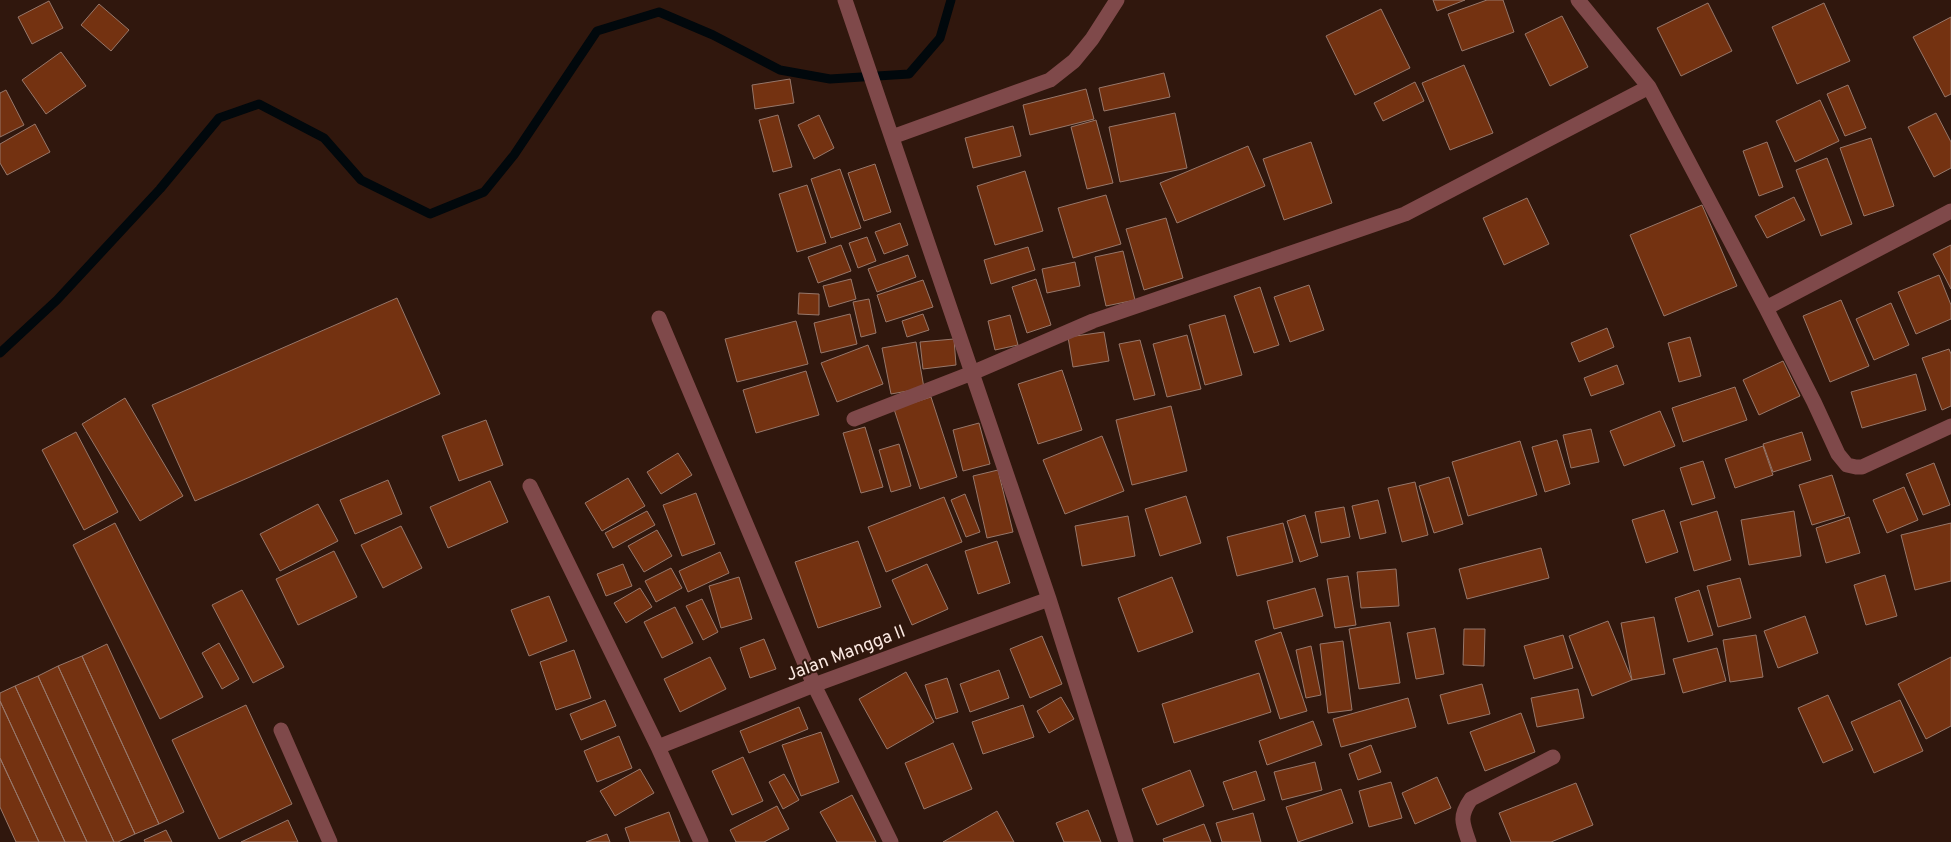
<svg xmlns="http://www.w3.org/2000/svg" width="1951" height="842" viewBox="0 0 1951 842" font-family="Overpass,sans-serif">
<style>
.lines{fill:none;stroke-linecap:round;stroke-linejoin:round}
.stream{stroke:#01080c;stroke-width:9}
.building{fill:#743211;stroke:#97776a}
.street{stroke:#7f494a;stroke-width:15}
.labels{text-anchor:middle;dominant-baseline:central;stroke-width:4;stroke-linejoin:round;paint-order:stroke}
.street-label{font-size:18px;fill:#fbe9e2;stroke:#30170d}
</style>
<rect width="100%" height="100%" fill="#30170d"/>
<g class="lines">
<path class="stream" d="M0,353L57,300L160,189L219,118L259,104L324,138L361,180L430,214L484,192L514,155L597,31L659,12L713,35L780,70L830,79L909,74L940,38L951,0"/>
</g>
<path class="building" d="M1433,0H1465L1437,11Z
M1487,0H1503L1514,32L1462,51L1448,14Z
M49,1L63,28L32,44L18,17Z
M1708,3L1732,51L1681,76L1657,28Z
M1824,3L1850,61L1797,84L1772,27Z
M99,4L129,30L111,51L81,25Z
M1381,9L1410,68L1355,95L1326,36Z
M1562,16L1588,67L1550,86L1525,34Z
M1951,17V94L1945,97L1913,37Z
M61,52L86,86L46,114L22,80Z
M1464,65L1493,133L1450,150L1422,83Z
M1164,73L1170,97L1104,111L1099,88Z
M790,79L794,103L755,109L752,85Z
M1415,82L1424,101L1383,121L1374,103Z
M1848,85L1866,128L1845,136L1827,94Z
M1086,89L1094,119L1030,135L1023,105Z
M6,90L24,125L0,137V93Z
M1820,100L1839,141L1795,162L1776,121Z
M1175,113L1187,168L1120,182L1109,127Z
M1936,113L1951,142V168L1934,177L1908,127Z
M778,115L792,167L773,172L759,120Z
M819,115L834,148L814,159L798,125Z
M1096,120L1113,183L1087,189L1071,127Z
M35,124L50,152L7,175L0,163V144Z
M1013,126L1021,156L973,168L965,138Z
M1871,138L1894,206L1864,216L1840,148Z
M1311,142L1332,203L1284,220L1263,159Z
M1767,142L1783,187L1759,196L1743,151Z
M1248,146L1265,186L1177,223L1160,183Z
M1827,158L1852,224L1821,236L1796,170Z
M875,164L891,212L864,221L848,173Z
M840,169L861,228L831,238L811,179Z
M1025,171L1043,231L995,245L977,186Z
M807,185L826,243L797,252L779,194Z
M1106,195L1121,244L1073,258L1058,208Z
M1794,197L1805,220L1767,238L1755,216Z
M1527,198L1549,244L1504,265L1483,218Z
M1702,205L1737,286L1664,316L1630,235Z
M1166,218L1183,278L1144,290L1126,229Z
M900,223L908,245L884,254L875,232Z
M867,237L876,261L858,268L849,243Z
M841,245L851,271L818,283L808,257Z
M1951,245V289L1933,254Z
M1028,247L1035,270L991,284L984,260Z
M1123,251L1135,300L1106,306L1095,257Z
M908,255L916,277L877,292L868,269Z
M1075,262L1080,286L1047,293L1042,269Z
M1939,275L1951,305V319L1916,334L1898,292Z
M851,279L856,299L829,307L823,286Z
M1036,279L1051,325L1027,333L1012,287Z
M923,280L933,307L886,322L877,295Z
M1309,285L1324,330L1290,342L1274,297Z
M1260,287L1279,345L1254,353L1234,296Z
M799,293L819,294V315L798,314Z
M397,298L440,394L195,501L152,405Z
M869,299L876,333L861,337L853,302Z
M1841,300L1869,366L1830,382L1803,316Z
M1891,303L1909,345L1874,360L1856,319Z
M850,314L857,344L821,353L814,323Z
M923,314L929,330L907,337L902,321Z
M1010,315L1018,345L995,350L988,321Z
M1225,315L1242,375L1205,385L1189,325Z
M796,321L808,364L737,382L725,339Z
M1607,328L1614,347L1579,362L1571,343Z
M1104,332L1109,361L1073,367L1068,337Z
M1187,335L1201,389L1167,397L1153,344Z
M1690,337L1701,376L1679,382L1668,343Z
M954,339L956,365L923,369L920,342Z
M1140,340L1155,395L1134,400L1119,344Z
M916,342L924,388L891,394L882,348Z
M868,345L883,384L837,402L821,363Z
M1949,349L1951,354V406L1942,410L1922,358Z
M1783,361L1800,396L1759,415L1743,380Z
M1617,365L1624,384L1591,396L1584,378Z
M1062,370L1082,430L1038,444L1018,384Z
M806,371L819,415L756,433L743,390Z
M1916,374L1926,410L1862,428L1851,392Z
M1735,387L1747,420L1683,442L1672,408Z
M931,397L957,477L920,489L894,409Z
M125,398L183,496L140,521L82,424Z
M1171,406L1187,471L1132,485L1116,420Z
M1660,411L1675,446L1624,466L1610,431Z
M486,420L503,465L459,481L442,436Z
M979,423L990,464L963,471L953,430Z
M865,427L883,487L861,493L843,433Z
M1591,429L1599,462L1571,468L1563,435Z
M76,432L118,512L84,530L42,450Z
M1802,432L1811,460L1773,472L1763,444Z
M1102,436L1124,491L1065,514L1043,460Z
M1557,440L1570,484L1545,492L1532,447Z
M1520,441L1537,495L1468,516L1452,462Z
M899,444L911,486L891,492L879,450Z
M1763,446L1773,475L1735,488L1725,459Z
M678,453L692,475L661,494L647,472Z
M1703,461L1715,498L1692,505L1680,468Z
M1934,463L1950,505L1923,515L1906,474Z
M998,470L1013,532L987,538L973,476Z
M1832,475L1845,515L1812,525L1799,485Z
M1449,477L1463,524L1434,533L1419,486Z
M628,478L645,506L602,531L585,503Z
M388,480L402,514L355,534L340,500Z
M490,481L508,522L448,548L430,507Z
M1415,482L1428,535L1402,542L1388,488Z
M1904,487L1918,520L1887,533L1873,500Z
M696,493L715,544L682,556L663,505Z
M965,494L980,532L966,537L951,500Z
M1186,496L1201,543L1160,556L1145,509Z
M944,497L962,542L886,572L868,527Z
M1378,500L1386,533L1360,539L1352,506Z
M318,504L338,541L280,571L260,534Z
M1344,507L1350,537L1321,543L1315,512Z
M1664,510L1678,552L1646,563L1632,520Z
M647,511L655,525L613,548L605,533Z
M1717,511L1731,560L1694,571L1680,522Z
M1794,511L1801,556L1749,565L1741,520Z
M1305,515L1318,556L1300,562L1287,521Z
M1128,516L1135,556L1082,566L1075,526Z
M1849,517L1860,553L1826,563L1816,528Z
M115,523L203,697L160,719L73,545Z
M1283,523L1293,562L1237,576L1227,537Z
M1951,523V581L1915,590L1901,535Z
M401,526L422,568L383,588L361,545Z
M657,530L672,556L644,572L628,546Z
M858,541L881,607L818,628L795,562Z
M997,541L1010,583L978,594L965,551Z
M1541,548L1549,578L1467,599L1459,569Z
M334,551L357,597L298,625L276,579Z
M720,552L729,573L688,592L679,571Z
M623,564L632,586L606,596L597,574Z
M927,564L948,609L912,625L892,580Z
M671,568L682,588L656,602L645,581Z
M1396,569L1399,606L1361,608L1357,572Z
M1885,575L1897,616L1866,625L1854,585Z
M1348,576L1356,625L1335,628L1327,579Z
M739,577L752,619L721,628L709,586Z
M1172,577L1193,632L1138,652L1118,598Z
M1740,578L1751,618L1718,627L1707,586Z
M640,588L652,607L626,623L614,603Z
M1315,588L1323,616L1274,629L1267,601Z
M242,590L284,667L253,683L212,605Z
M1699,590L1713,635L1688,642L1675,598Z
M549,596L567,641L529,656L511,610Z
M702,599L718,632L703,640L686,606Z
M675,607L693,643L662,658L644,622Z
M1805,616L1818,653L1778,668L1764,631Z
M1654,617L1665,674L1632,680L1621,623Z
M1608,621L1632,680L1592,696L1569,636Z
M1390,622L1400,683L1359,689L1349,629Z
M1435,628L1444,674L1416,679L1407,633Z
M1464,629H1485L1484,666L1463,665Z
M1281,632L1307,711L1280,719L1255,641Z
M1563,635L1573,668L1534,679L1524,646Z
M1756,635L1763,677L1730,682L1723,640Z
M1042,636L1062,684L1030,698L1010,649Z
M764,639L776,669L750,678L740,648Z
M1343,641L1352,710L1328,713L1320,644Z
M219,643L239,679L222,689L202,653Z
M107,644L184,812L159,824L82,656Z
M1311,646L1321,695L1306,698L1296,650Z
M1717,648L1726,681L1683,693L1673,659Z
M574,650L591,698L556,710L540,662Z
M82,656L159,824L135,834L58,666Z
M710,657L726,689L680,712L664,679Z
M1951,657V726L1926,739L1898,684Z
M58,666L135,834L118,842H114L38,676Z
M999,670L1009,698L970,712L960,684Z
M906,672L934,722L887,749L859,699Z
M1259,673L1271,712L1174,743L1162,704Z
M38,676L114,842H87L15,686Z
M947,678L958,712L936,719L925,685Z
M1482,684L1490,714L1448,724L1440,695Z
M15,686L87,842H65L0,701V693Z
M1578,689L1584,718L1537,727L1531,698Z
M1828,695L1853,750L1823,763L1798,708Z
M1061,697L1074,719L1049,733L1037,711Z
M1408,698L1416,727L1341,747L1333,719Z
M605,700L616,726L581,740L570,714Z
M1900,700L1923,751L1874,773L1851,722Z
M0,701L65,842H39L0,758Z
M246,705L292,804L219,839L172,740Z
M1023,705L1034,737L983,754L972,722Z
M799,707L808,729L749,753L740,731Z
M1521,713L1535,752L1485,771L1470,732Z
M1313,721L1322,745L1267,765L1259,741Z
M821,732L839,782L801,796L782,745Z
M619,736L632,768L597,782L584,751Z
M953,743L972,789L924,809L905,763Z
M1371,745L1381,772L1358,780L1349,754Z
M743,757L763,801L732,815L712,771Z
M0,758L39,842H16L0,807Z
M1315,762L1322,790L1282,800L1274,772Z
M640,769L654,793L615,816L600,791Z
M1190,770L1204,806L1157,825L1142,789Z
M1256,771L1265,800L1233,810L1223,782Z
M784,774L799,800L783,809L769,782Z
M1437,777L1451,808L1415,824L1402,793Z
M1391,782L1402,818L1369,827L1359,791Z
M1576,783L1593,825L1551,842H1511L1499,813Z
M1341,789L1353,823L1298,842L1286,807Z
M852,795L876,842H837L820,812Z
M777,806L789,829L764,842H736L730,830Z
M1088,810L1101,842H1064L1056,823Z
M997,811L1014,842H943Z
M669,812L680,842H630L625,828Z
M1253,813L1261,842H1222L1216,823Z
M288,820L298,842H241Z
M1204,824L1211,842H1164L1163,839Z
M166,830L172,842H145L144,840Z
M607,834L610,842H586Z"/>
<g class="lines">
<path class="street" d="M845,0L1049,599L1126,842
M1578,0L1649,87L1766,308L1814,402L1838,454L1847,465L1856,467H1862L1951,426
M892,137L1050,80L1074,61L1092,39L1117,0
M1766,308L1951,211
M659,318L814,685L891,842
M854,419L972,373L1093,321L1405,214L1649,87
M530,486L658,747L701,842
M281,730L330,842
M658,747L814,685L1049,599
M1469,842C1462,823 1459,816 1471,799L1553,757"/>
</g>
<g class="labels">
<g class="street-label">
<text transform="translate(846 654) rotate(-21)">Jalan Mangga II</text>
</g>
</g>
</svg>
